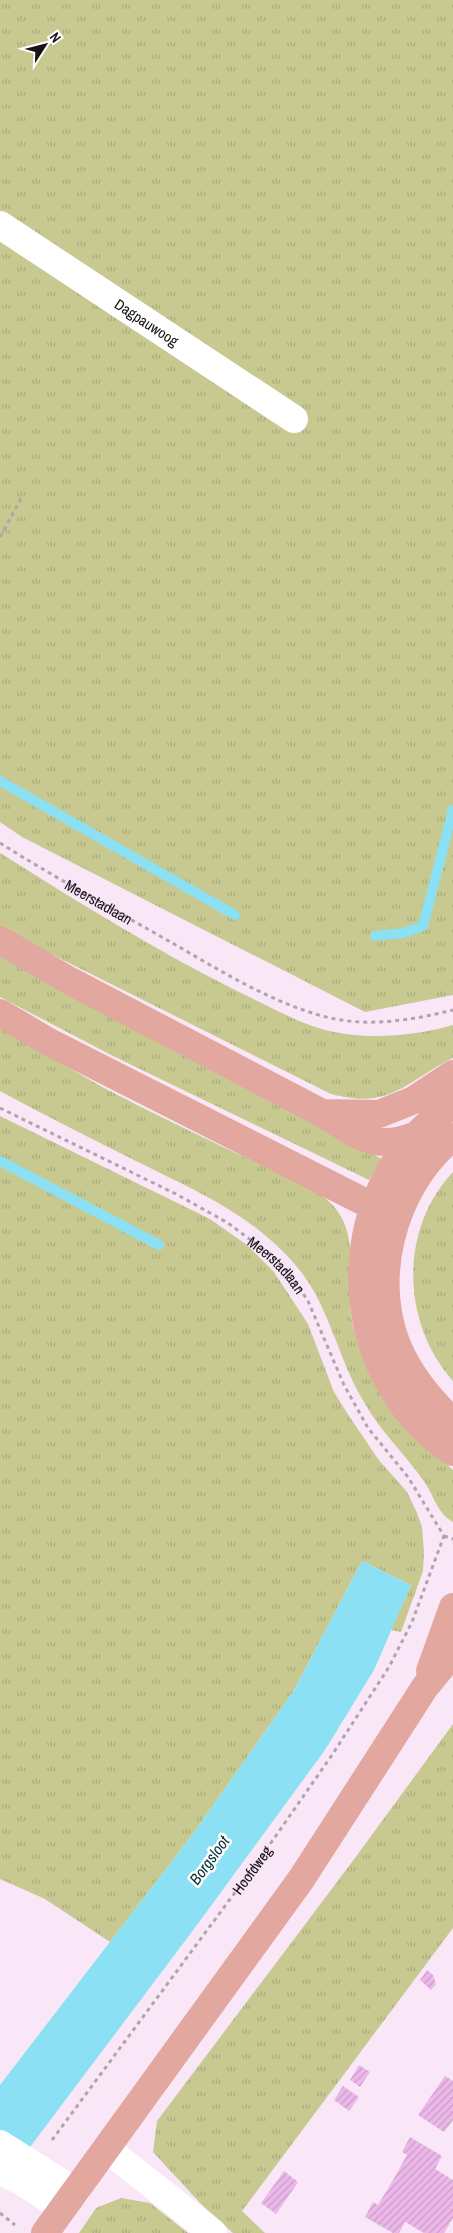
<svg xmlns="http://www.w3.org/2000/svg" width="453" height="2233" viewBox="0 0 453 2233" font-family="'Archivo Narrow',sans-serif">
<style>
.grass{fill:url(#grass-tufts)}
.water{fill:#8be1f3}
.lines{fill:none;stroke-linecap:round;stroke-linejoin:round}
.stream{stroke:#8be1f3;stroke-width:10}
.building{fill:url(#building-hatch)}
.path{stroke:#b1a3b0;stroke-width:3;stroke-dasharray:4 4;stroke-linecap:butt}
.minor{stroke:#fff;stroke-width:28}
.major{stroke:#e2a79f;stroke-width:28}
.labels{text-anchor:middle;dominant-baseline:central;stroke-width:5;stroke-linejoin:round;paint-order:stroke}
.street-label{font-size:15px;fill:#191318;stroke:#fff}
.water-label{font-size:16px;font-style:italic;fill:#053138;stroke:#fff}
</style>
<defs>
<pattern id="grass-tufts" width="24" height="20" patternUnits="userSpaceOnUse" patternTransform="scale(1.25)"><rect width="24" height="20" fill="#c7c991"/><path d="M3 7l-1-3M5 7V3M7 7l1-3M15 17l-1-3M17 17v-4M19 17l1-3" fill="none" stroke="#aaac7c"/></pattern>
<pattern id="building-hatch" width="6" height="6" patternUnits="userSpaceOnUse" patternTransform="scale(1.25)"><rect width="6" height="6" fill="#ecb8e9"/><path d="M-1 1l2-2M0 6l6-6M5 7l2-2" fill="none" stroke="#ca9dc7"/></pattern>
</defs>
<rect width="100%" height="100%" fill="#f9e7f8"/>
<path class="grass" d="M0,0H453V995L365,1012L22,837L0,822Z
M0,853C78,902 157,951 239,992C269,1006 297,1023 329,1031C368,1040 415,1036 453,1025V1058C404,1082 392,1110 331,1094L17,937L0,927Z
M0,950L238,1084L382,1159L369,1180L113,1056L0,997Z
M0,1023C35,1046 69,1069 106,1089C156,1115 208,1140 259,1164C285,1176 318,1186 336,1209C360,1240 346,1281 351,1316C356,1348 380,1397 400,1422C415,1441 436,1454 453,1470V1522C435,1511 435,1496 423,1480C404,1453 380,1431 364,1402C339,1361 331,1312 302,1273C258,1217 200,1193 138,1162C92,1139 46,1116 0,1091Z
M0,1116L210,1219L247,1245L274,1272L308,1324L334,1392L347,1413L378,1459L407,1492L417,1513L422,1527L424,1551L423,1571L401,1632L391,1630L411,1585L362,1561L293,1692L192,1835L110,1942L45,1899L0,1879Z
M453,1172V1381C401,1323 399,1229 453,1172Z
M453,1724V1928L242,2211L265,2233H233L201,2204L153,2152L157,2121L355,1858Z
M121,2198L150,2203L188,2233H79L96,2208Z"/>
<path class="water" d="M362,1561L411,1585L374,1670L325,1750L197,1925L0,2187V2085L192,1835L293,1692Z"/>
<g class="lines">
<path class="stream" d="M0,781L235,915
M375,936L403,933L423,926L453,810
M0,1161L159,1245"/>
</g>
<path class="building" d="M427,1970L433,1975L436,1984L431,1990L420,1980Z
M359,2065L370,2072L360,2087L350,2080Z
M445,2076L453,2081V2120L444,2132L418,2115Z
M343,2086L359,2097L349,2111L334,2100Z
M410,2137L442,2156L435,2169L453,2180V2218L444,2233H424L405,2222L399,2233H393L365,2217L373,2202L378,2205L393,2180L407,2155L402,2152Z
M284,2171L298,2182L276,2214L261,2203Z"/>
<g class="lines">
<g class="path">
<path d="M0,537L23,495"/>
<path id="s1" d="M0,843C54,877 111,908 167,940C218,969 272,1004 330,1018C371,1027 413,1020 453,1010"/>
<path id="s2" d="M0,1108L176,1194L228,1223L272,1256L292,1277L308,1301L344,1385L368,1428L408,1477L444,1536"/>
<path d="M444,1536L453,1539"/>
<path id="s3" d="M52,2140L259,1860L332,1755L389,1667L412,1622L444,1536"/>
<path d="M0,2213L15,2225"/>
</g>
<g class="minor">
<path id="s4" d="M0,225L294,419"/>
<path d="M0,2144L76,2192"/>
<path d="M107,2149L213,2233"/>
<path d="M0,2171L21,2181L63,2208"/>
</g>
<path class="major" d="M0,940L70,981L322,1113C356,1134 374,1152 414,1136
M0,1013L49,1042L396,1218
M453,1105C331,1183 333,1373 453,1452
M323,1113L379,1114L414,1100L453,1074
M453,1137C392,1186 366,1284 402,1356C415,1382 433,1402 453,1422
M430,1671L453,1607
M45,2233L302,1878L425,1687L453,1653"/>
</g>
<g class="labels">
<g class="street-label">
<text stroke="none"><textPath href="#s4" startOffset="176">Dagpauwoog</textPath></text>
<text stroke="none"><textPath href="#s1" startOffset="115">Meerstadlaan</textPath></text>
<text stroke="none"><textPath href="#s2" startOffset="320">Meerstadlaan</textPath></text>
<text stroke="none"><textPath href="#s3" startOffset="336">Hoofdweg</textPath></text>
</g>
<g class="water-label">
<text transform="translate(209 1860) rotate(-54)">Borgsloot</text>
</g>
</g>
<g transform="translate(45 45) rotate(54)" stroke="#ffffff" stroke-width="4" paint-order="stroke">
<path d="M0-4L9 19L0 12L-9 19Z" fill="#191318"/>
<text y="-8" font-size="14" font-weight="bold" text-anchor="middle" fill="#191318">N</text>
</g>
</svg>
